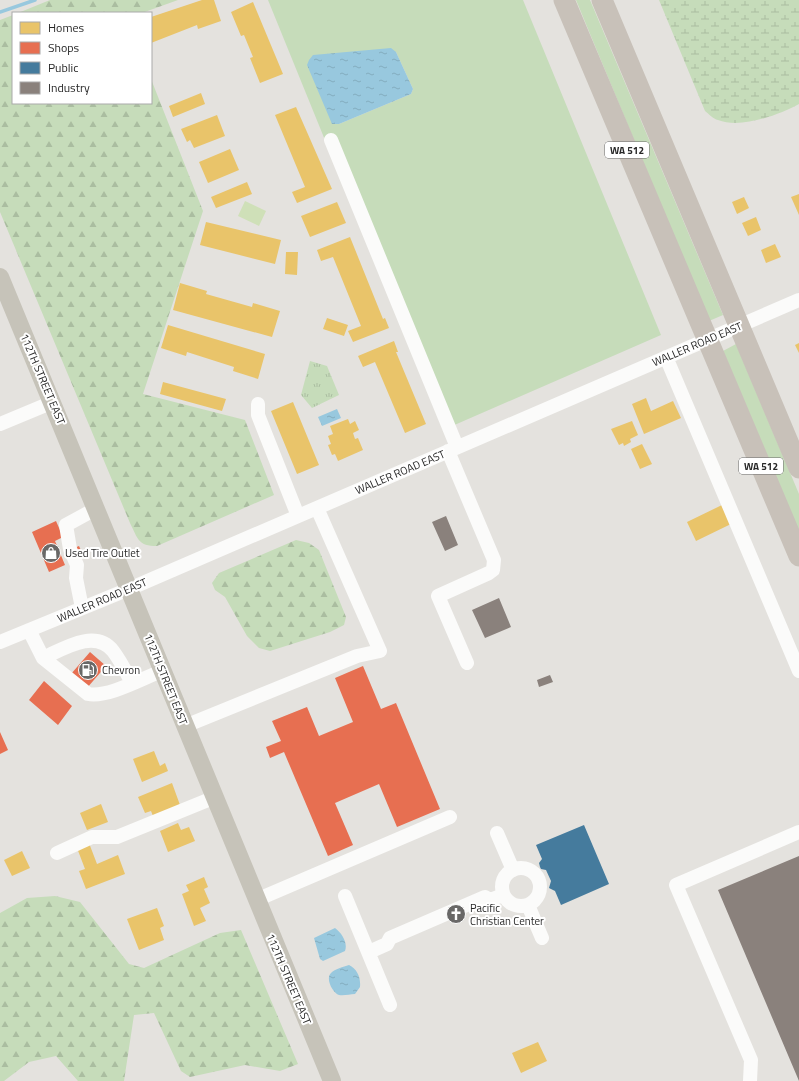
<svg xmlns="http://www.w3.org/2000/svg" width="799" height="1081" viewBox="0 0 799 1081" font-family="'Titillium Web',sans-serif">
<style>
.grass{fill:#c6dcba;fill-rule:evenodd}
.forest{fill:url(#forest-firs)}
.wetland{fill:url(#wetland-marsh)}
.park{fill:url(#park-tufts)}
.pitch{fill:#cfe0b8}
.water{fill:url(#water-ripples)}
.homes{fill:#e9c46a}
.shops{fill:#e76f51}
.public{fill:#457b9d}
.industry{fill:#8a817c}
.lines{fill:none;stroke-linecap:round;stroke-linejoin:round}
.stream{stroke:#98c8de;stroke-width:3.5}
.minor{stroke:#fbfbfa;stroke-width:14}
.major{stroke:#c6c3b9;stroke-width:18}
.highway{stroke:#c8c1b9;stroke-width:21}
.labels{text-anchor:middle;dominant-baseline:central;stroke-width:4;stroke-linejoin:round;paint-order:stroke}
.shield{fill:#fff;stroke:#686868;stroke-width:1}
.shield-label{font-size:10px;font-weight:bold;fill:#272727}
.street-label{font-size:11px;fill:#272727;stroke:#fff}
.poi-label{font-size:11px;fill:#272727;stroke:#fff;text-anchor:start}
</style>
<defs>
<pattern id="forest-firs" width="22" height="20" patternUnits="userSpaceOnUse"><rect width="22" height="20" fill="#c6dcba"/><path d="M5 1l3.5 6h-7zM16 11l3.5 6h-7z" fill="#aabda0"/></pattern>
<pattern id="wetland-marsh" width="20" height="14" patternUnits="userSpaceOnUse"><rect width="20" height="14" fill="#c6dcba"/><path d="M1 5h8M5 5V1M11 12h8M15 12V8" fill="none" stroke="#aabda0"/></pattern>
<pattern id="park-tufts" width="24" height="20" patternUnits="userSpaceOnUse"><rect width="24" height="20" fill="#c6dcba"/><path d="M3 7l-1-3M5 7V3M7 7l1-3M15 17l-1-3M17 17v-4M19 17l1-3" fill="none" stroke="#aabda0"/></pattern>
<pattern id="water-ripples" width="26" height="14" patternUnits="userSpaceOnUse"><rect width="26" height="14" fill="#98c8de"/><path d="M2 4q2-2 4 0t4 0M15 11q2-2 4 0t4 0" fill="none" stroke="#83acbe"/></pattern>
</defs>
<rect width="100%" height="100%" fill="#e4e2de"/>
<path class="grass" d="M268,0H523L661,335L443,430ZM396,52L413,89L411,94L339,124H332Z
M576,0H590L723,315L709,321Z
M736,344L799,494V531L723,351Z"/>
<path class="forest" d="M50,0H178L142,13H18Z
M13,15V103H151V79L203,211L143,394L245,420L274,495L157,546C138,546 138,539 130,523L0,212V20Z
M296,540L309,543L319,550L346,617L344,625L330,632L270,651L259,648L247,636L225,597L215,590L212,583L219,573Z
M55,896L80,902L129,964L144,968L220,933L241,930L298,1064L280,1071L245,1065L190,1077L181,1071L154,1013L134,1015L124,1081H78L56,1056L29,1062L4,1081H0V913L27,898Z"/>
<path class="wetland" d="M659,0H799V104C779,115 741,129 718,120C713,119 709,114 705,111Z"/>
<path class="park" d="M310,361L327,366L339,395L312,408L301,395Z"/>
<path class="pitch" d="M245,201L266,211L259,226L238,216Z"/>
<path class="water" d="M391,48L396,52L413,89L411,94L339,124H332L307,65L309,60L313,55Z
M337,409L341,418L322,426L318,417Z
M335,928C342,933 348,943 345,951L323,961L320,959L314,938Z
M349,965C357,969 361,977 360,987L355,994C350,994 344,996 339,995C333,993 325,979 331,973C335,969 343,967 349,965Z"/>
<path class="homes" d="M202,0H214L221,21L198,29L197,25L151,43V17Z
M253,2L283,74L260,83L250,58L253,57L244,35L241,36L231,12Z
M201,93L205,104L173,117L169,106Z
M296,107L332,189L297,203L292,192L305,187L275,115Z
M217,115L225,136L194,148L190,140L187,142L181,129Z
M230,149L239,170L208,183L199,162Z
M247,182L252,194L216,208L211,197Z
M799,194V215L791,197Z
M744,197L749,208L737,214L732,202Z
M337,202L346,223L310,237L301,216Z
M756,217L761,230L748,236L742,223Z
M206,222L281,240L275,264L200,245Z
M350,237L383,319L385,318L389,328L353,342L348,331L361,326L333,257L321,261L317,250Z
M775,244L781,257L766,263L761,250Z
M286,252H298L297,275L285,274Z
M180,283L207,291L206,294L252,307L253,303L280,311L272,337L173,310Z
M327,318L348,325L344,336L323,329Z
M168,325L265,354L258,379L233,371L234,367L187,352L186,356L161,348Z
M394,341L398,352H396L426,424L405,433L375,362L363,367L358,356Z
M799,343V353L795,345Z
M163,382L226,399L222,411L160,394Z
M646,398L651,411L673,401L681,418L644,434L632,404Z
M293,402L319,465L297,474L271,411Z
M348,419L350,424L355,421L359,430L353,433L355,439L358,438L363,450L338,461L335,454L332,455L328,445L331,444L328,436L333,434L330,426Z
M632,421L638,435L630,439L631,442L624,446L623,443L619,445L611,429Z
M642,444L652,464L640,469L631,449Z
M722,505L731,524L696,541L687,522Z
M154,751L160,766L165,763L168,771L142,782L133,759Z
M172,783L180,805L153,816L151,811L145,813L138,797Z
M101,804L108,822L87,830L80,813Z
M178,823L181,830L189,827L195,841L168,852L160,831Z
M89,843L97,864L118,855L125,874L86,889L79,871L85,869L77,848Z
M22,851L30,868L12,876L4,860Z
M204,877L208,887L204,889L210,903L200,908L206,921L194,926L182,894L189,891L186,885Z
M157,908L164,926L160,928L164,940L139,950L127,919Z
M538,1042L547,1061L521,1073L512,1053Z"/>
<path class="shops" d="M56,521L63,537L55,541L65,565L49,572L32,532Z
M79,546L84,557L77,560L72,549Z
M90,652L106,666L87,688L71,674Z
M363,666L381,709L396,703L440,809L397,827L379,784L335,803L353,845L328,856L284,752L270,758L266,747L281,741L272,721L307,707L319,736L353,722L335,678Z
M44,681L72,706L58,725L29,700Z
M0,732L8,750L0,754Z"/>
<path class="public" d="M584,825L609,884L561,905L555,891L549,888L551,881L546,870L541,869L540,867L539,863L542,859L536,845Z"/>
<path class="industry" d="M446,516L458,545L445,551L432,522Z
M499,598L511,627L485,638L472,610Z
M550,675L553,682L539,687L537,680Z
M799,856V1081L718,890Z"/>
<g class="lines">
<path class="stream" d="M0,12L35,0"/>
<path class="minor" d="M331,140L457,447
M666,357L799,671
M258,404V415L298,516
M0,424L53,402
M448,451L494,560L493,570L489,573L438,596L467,663
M82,608L76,578L77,565L70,549L66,525L97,508
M29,630L43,658L88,694C108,698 143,678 162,671
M0,642L129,589L799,300
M43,658C63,649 95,628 113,651C120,660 126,672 132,683
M185,726L357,656L380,651L317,508
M497,833L513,870
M57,853L92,837H117L213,798
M502 887a19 19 0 1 1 38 0a19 19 0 1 1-38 0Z
M345,896L390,1005
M256,900L450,817
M528,905L542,938
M485,907L488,905L490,900L503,895
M369,952L387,944L390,938L485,897L490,900
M750,1081L751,1060L676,885L799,832"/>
<path class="major" d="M0,277C113,544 219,814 332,1081"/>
<path class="highway" d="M564,0L799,556
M602,0L799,468"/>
</g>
<defs>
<symbol id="shop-disc" viewBox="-11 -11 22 22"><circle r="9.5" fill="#696867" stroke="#fff"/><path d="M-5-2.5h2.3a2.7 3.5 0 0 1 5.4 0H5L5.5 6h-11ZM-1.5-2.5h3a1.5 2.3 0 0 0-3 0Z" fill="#fff"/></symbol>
<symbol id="fuel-disc" viewBox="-11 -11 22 22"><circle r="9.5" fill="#696867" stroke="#fff"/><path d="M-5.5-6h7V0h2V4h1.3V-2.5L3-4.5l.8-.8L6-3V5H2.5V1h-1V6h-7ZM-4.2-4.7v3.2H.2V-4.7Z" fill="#fff"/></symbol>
<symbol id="church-disc" viewBox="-11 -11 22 22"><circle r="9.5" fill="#696867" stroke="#fff"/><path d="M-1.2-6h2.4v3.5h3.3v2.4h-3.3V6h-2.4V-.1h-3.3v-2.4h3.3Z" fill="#fff"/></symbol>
</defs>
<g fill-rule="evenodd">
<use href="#shop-disc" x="40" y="542" width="22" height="22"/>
<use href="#fuel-disc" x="77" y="659" width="22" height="22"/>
<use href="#church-disc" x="445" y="903" width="22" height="22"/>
</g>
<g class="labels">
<g class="shield">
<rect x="605" y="142" width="44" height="16" rx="3"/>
<rect x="739" y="458" width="44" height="16" rx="3"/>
</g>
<g class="shield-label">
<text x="627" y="150">WA 512</text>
<text x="761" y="466">WA 512</text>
</g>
<g class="street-label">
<text transform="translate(697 344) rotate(-23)">WALLER ROAD EAST</text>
<text transform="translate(43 379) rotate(67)">112TH STREET EAST</text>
<text transform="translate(400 472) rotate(-23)">WALLER ROAD EAST</text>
<text transform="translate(102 600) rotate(-23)">WALLER ROAD EAST</text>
<text transform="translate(166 679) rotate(68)">112TH STREET EAST</text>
<text transform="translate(289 979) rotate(67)">112TH STREET EAST</text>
</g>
<g class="poi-label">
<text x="65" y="553">Used Tire Outlet</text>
<text x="102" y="670">Chevron</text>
<text x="470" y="908">Pacific<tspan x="470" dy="13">Christian Center</tspan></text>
</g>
</g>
<rect x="12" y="12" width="140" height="92" fill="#ffffff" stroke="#a9a9a9"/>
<rect x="20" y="22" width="20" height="12" fill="#e9c46a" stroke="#a9a9a9"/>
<text x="48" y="32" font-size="12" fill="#272727">Homes</text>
<rect x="20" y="42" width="20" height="12" fill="#e76f51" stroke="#a9a9a9"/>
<text x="48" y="52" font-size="12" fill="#272727">Shops</text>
<rect x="20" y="62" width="20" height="12" fill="#457b9d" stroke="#a9a9a9"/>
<text x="48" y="72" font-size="12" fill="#272727">Public</text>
<rect x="20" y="82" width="20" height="12" fill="#8a817c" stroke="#a9a9a9"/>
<text x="48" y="92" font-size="12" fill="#272727">Industry</text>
</svg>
